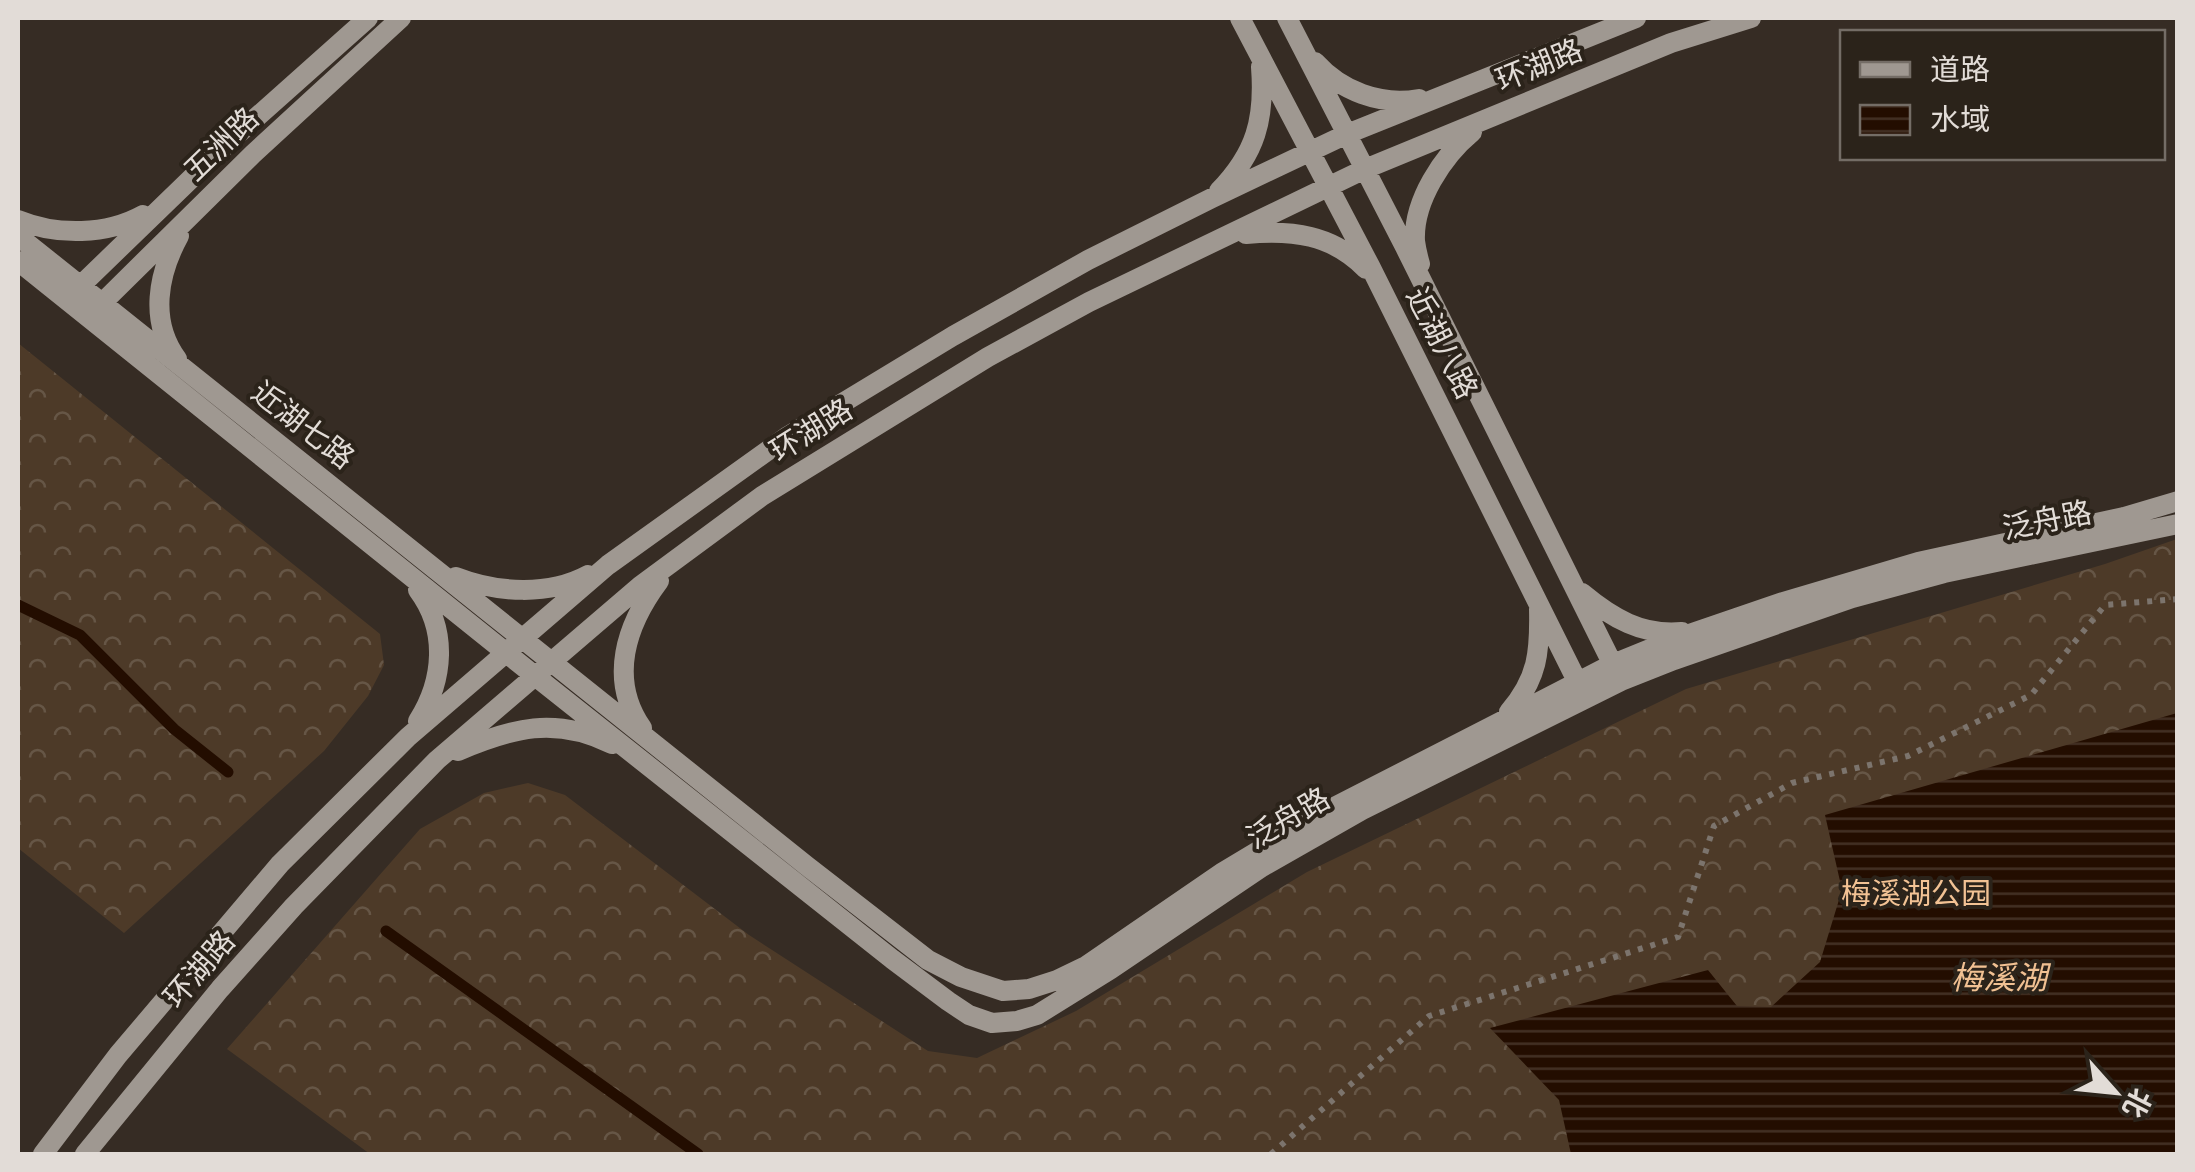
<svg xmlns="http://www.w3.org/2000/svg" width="2195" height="1172" viewBox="0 0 2195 1172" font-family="Arial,'Noto Sans SC',sans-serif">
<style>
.forest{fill:url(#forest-crowns)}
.water{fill:url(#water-rules)}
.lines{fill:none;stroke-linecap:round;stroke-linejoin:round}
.stream{stroke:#230d00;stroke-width:11}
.path{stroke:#7c746d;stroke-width:6;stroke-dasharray:5 8;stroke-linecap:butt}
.secondary{stroke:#9f9891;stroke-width:20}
.labels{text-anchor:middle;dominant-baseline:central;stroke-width:8;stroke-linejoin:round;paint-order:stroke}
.street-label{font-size:30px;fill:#e2dcd7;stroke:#2b231a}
.park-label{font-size:30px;fill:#f2c294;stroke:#2b231a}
.water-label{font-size:32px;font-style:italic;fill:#f0c092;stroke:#2b231a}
</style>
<defs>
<pattern id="forest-crowns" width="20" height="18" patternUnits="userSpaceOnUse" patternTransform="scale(2.5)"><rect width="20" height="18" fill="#4d3a28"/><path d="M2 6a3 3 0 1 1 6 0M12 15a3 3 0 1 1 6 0" fill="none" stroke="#665646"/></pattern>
<pattern id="water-rules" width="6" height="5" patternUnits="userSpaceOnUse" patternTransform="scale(2.5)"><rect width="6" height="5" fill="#230d00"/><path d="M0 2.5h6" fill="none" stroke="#433024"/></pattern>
</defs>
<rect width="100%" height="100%" fill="#362c24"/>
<path class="forest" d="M18,343L380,634L384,665L368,696L324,751L124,933L18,848Z
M2177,539V1154H370L227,1049L420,829L484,793L528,783L565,795L749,935L928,1051L977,1058L1076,1011L1307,872L1686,689L2105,564Z"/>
<path class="water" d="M2177,713V1154H1571L1559,1100L1490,1028L1708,970L1737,1006L1771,1007L1820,962L1842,890L1825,815Z"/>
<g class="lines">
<path class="stream" d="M18,605L80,635L174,729L228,772
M386,931L698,1154"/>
<path class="path" d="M1271,1154L1429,1016L1678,937L1714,826L1792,783L1908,756L2031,695L2105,605L2178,599"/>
<path class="secondary" d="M1240,18L1370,266L1581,689
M1287,18L1405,247L1618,675
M1315,62C1341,91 1380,106 1419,99
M1219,191C1256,153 1265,119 1261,67
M18,220C57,236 107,235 143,215
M1246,234C1292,230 1332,234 1366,269
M18,236L807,866L928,960L961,977L1003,991L1029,989L1057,980L1086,966L1223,872L1313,818L1613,664L1672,640L1783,602L1918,562L2124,517L2178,501
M18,261L535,676L892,959L948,1001L969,1015L992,1023L1017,1021L1037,1015L1111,969L1262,867L1362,810L1621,681L1674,660L1852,598L1944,573L2178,524
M1420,264C1418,257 1416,249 1415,241C1413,201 1443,156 1472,132
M74,292L231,140L368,18
M92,313L253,154L401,18
M177,359C149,321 158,274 179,236
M456,577C497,593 549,596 588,575
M418,590C448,630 444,680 418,721
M1582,593C1612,618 1642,636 1682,632
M1509,712C1538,678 1540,652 1539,609
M642,728C608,679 626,625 659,581
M458,751C512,728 555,716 612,744
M43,1154L118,1055L280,864L408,737L608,565L788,436L953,336L1088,260L1212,198L1347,134L1636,18
M85,1154L220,989L294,906L437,760L640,586L762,496L988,357L1089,302L1365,169L1671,43L1751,18"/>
</g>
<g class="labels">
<g class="street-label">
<text transform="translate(1539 65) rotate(-22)">环湖路</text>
<text transform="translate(221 144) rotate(-44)">五洲路</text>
<text transform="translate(1442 343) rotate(63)">近湖八路</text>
<text transform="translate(303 425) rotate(38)">近湖七路</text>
<text transform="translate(811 430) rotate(-32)">环湖路</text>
<text transform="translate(2047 520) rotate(-11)">泛舟路</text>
<text transform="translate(1288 818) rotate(-30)">泛舟路</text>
<text transform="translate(199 969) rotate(-49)">环湖路</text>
</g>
<g class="park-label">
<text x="1916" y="893">梅溪湖公园</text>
</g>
<g class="water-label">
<text x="1999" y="978">梅溪湖</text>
</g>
</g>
<rect width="2195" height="1172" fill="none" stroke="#e2dcd7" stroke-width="40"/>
<rect x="1840" y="30" width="325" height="130" fill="#2b231a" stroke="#746d66" stroke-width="2.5"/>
<rect x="1860" y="62" width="50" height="15" fill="#9f9891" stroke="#746d66" stroke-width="2.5"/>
<text x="1930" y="80" font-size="30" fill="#e2dcd7">道路</text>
<rect x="1860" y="105" width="50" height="30" fill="url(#water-rules)" stroke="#746d66" stroke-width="2.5"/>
<text x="1930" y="130" font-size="30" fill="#e2dcd7">水域</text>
<g transform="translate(2115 1092) rotate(117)" stroke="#2b231a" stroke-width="8" paint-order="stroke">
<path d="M0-8L18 38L0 25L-18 38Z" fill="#e2dcd7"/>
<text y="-15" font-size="28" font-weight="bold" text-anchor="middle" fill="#e2dcd7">北</text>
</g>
</svg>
